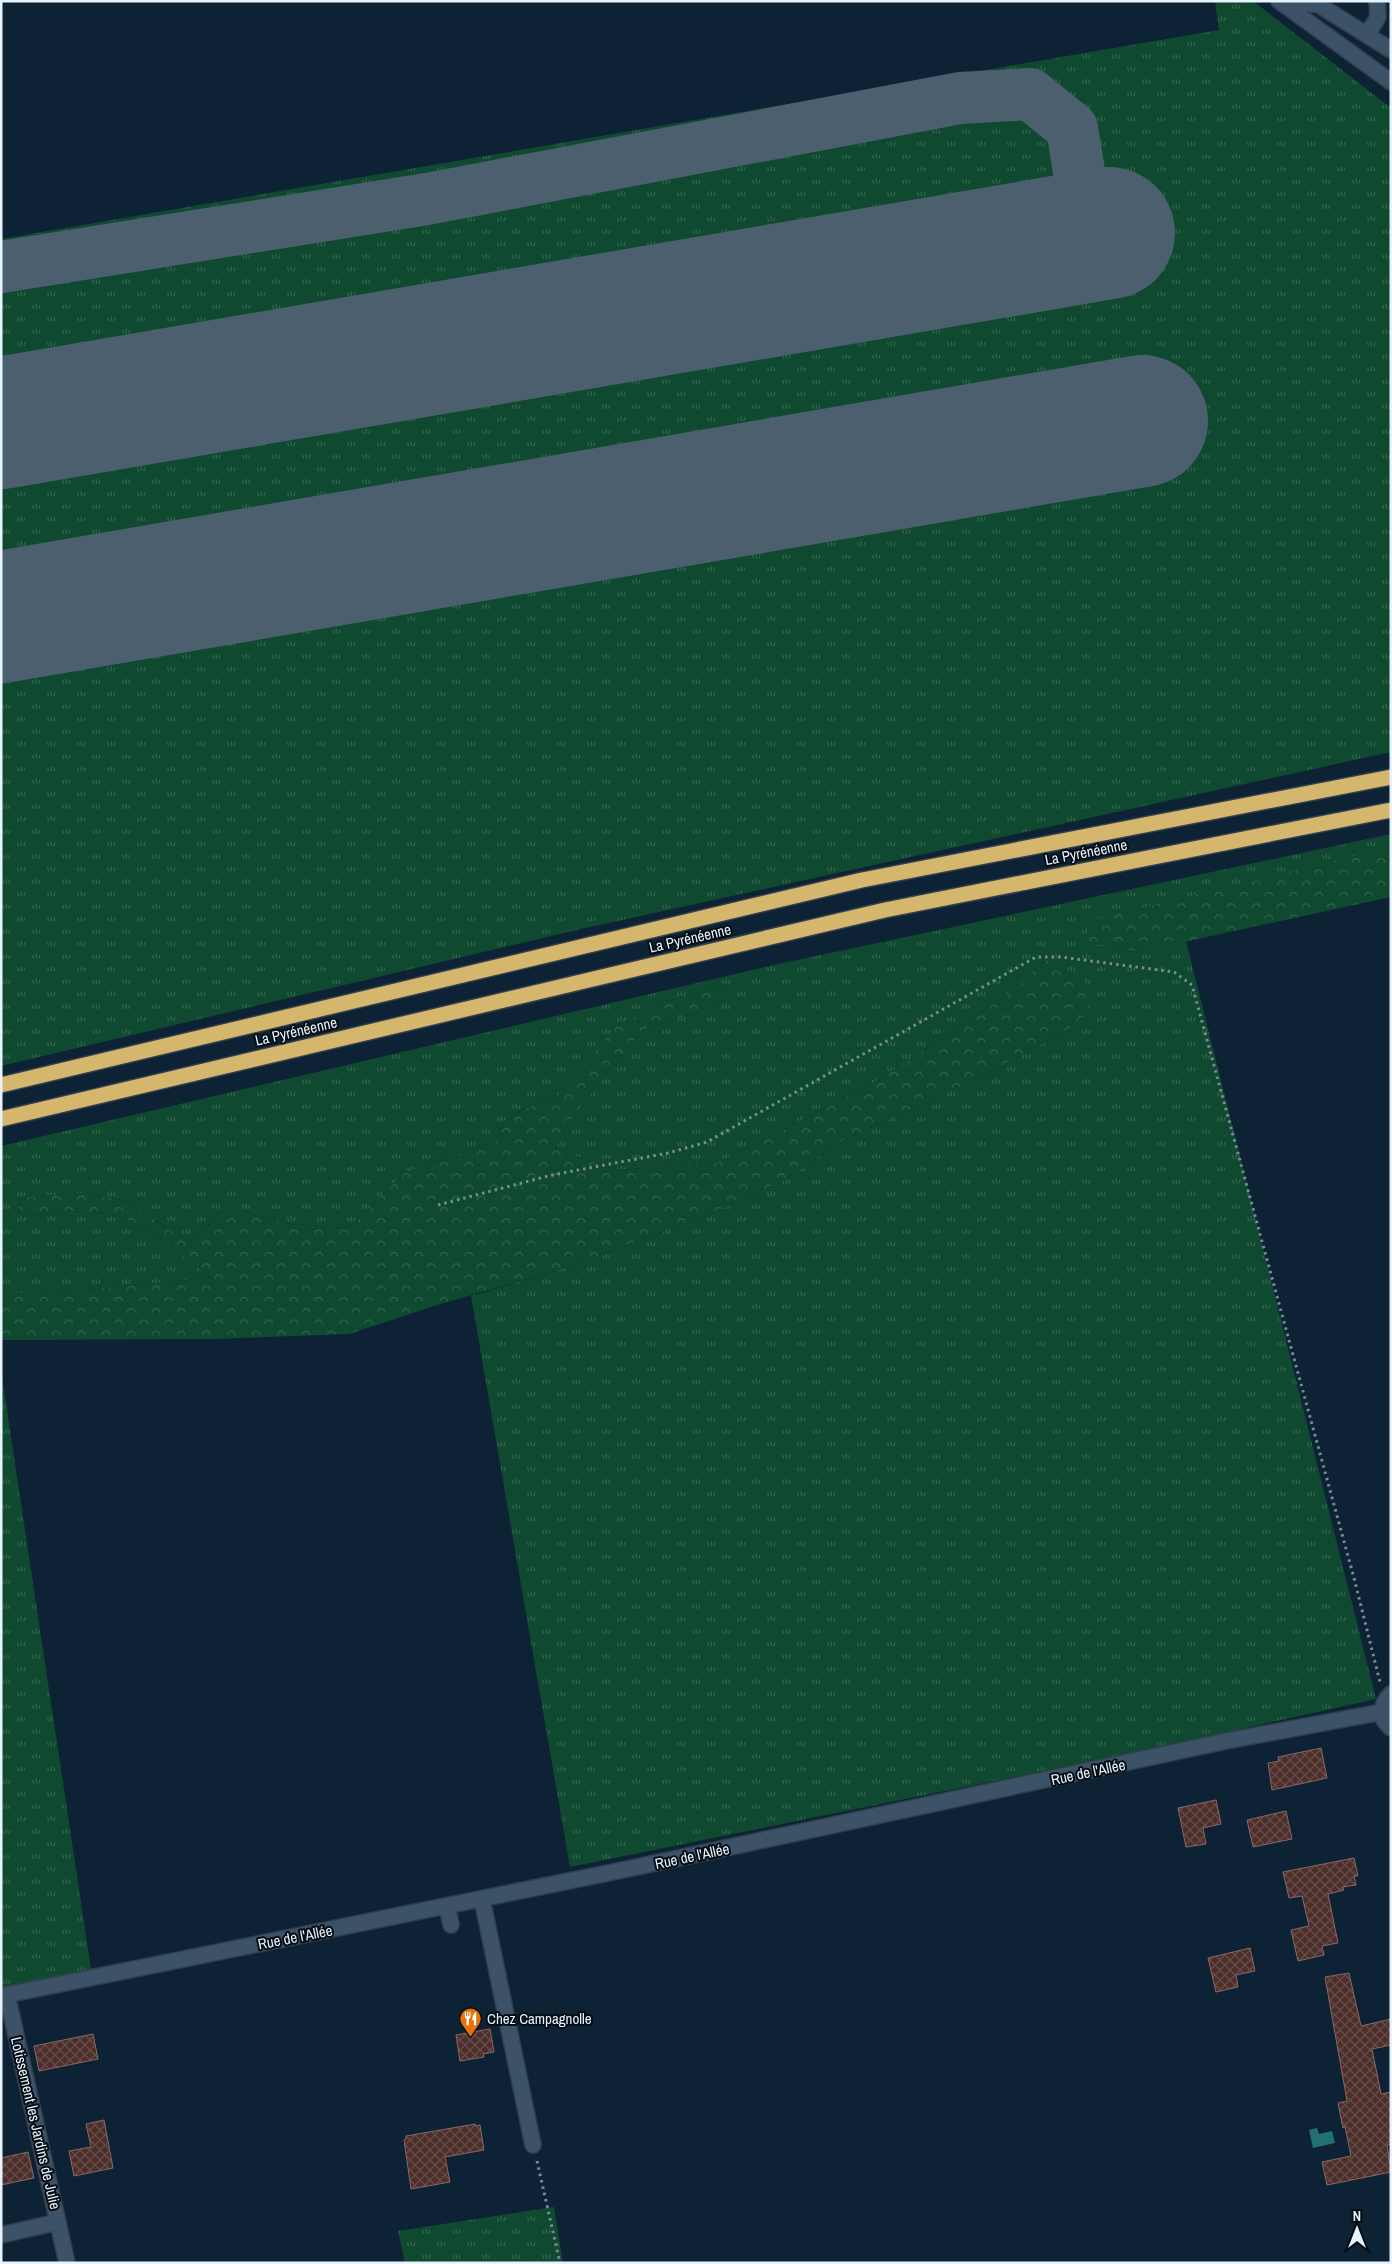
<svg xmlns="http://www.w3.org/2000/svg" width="1392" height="2264" viewBox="0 0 1392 2264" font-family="'Archivo Narrow',sans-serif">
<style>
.grass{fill:url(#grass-tufts)}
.forest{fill:url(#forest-crowns)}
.water{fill:#217073}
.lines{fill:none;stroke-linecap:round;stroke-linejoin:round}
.taxiway{stroke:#4c5f6e;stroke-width:52}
.runway{stroke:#4c5f6e;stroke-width:132}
.building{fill:url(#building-cross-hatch);stroke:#8a6762}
.minor-casing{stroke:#333e4e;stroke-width:18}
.highway-casing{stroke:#333e4e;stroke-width:18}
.path{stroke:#798a98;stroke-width:3;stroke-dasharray:2.5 4;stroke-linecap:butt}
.minor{stroke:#3b5267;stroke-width:15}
.highway{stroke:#d4b76c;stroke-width:15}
.labels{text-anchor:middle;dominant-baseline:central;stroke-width:4;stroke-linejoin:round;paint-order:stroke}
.street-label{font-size:15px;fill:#e8f3fd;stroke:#040c14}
.poi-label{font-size:15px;fill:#e8f3fd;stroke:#040c14;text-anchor:start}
</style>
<defs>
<pattern id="grass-tufts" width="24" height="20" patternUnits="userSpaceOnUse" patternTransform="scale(1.25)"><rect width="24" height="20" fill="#0f492f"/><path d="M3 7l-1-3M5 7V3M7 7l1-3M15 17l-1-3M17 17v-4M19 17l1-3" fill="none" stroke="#32644e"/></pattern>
<pattern id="forest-crowns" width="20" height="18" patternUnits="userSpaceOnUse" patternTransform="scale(1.25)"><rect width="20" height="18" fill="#0f492f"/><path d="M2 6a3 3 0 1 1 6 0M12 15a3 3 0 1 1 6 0" fill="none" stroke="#32644e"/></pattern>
<pattern id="building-cross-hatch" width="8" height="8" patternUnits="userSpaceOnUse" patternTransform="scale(1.25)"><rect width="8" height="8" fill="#4c2e2a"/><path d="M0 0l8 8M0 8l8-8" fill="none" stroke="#664d4a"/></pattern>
</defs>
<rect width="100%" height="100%" fill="#0d2335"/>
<path class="grass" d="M1215,1H1253L1391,108V752L581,929L1,1066V239L1219,30Z
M1391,834V853L1083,941L1138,952L1186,941L1376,1699L1137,1752L570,1867L471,1296L565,1268L699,1219L781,1182L844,1140L990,1073L1067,1030L1046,960L1006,996L872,1084L718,1163L615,1170L555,1149L573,1117L610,1068L646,1029L700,1011L728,998L722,986L658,1004L582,1068L557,1097L521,1110L505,1122L497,1140L404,1173L349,1228L290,1224L227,1207L190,1243L126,1201L85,1193L23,1197L17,1211L39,1216L67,1211L109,1213L145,1227L212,1278L41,1293H1V1146L769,966Z
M1,1370L91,1969L1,1989Z
M554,2207L563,2263H405L398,2231Z"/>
<path class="forest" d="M1391,847V897L1138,952L1083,941L1092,920Z
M1046,960L1084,978L1089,1012L1067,1030L990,1073L844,1140L781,1182L699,1219L565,1268L437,1305L349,1334L214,1339L1,1340V1293H41L212,1278L145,1227L109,1213L67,1211L39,1216L17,1211L23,1197L85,1193L126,1201L190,1243L227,1207L290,1224L349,1228L404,1173L497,1140L505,1122L522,1110L557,1097L615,1028L658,1004L722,986L728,998L700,1011L646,1029L610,1068L573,1117L555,1149L615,1170L718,1163L872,1084L1006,996Z"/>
<path class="water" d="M1317,2128L1319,2134L1332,2131L1335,2143L1313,2148L1309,2130Z"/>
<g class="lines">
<path class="taxiway" d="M1,267L427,199L960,98L1030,94L1072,128L1087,221"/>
<path class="runway" d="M1,423L1109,233
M1,617L1142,421"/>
</g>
<path class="building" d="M1321,1748L1327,1778L1272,1790L1268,1763L1279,1761L1278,1757Z
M1216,1800L1221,1824L1203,1828L1206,1844L1186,1847L1178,1808Z
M1286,1811L1292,1839L1253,1847L1247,1820Z
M1354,1858L1358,1876H1354L1356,1885L1343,1887L1344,1890L1328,1894L1338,1943L1322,1946L1324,1955L1298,1961L1291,1930L1309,1926L1302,1896L1289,1898L1283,1872Z
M1250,1948L1255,1971L1236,1975L1238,1987L1216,1992L1208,1958Z
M1349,1973L1361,2026L1391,2019V2045L1372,2049L1381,2094L1391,2092V2144L1387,2145L1391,2172L1327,2185L1322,2162L1351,2156L1345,2127L1343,2128L1338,2103L1347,2101L1325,1977Z
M490,2029L494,2052L483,2054L484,2057L460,2061L456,2035Z
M93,2034L98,2059L39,2071L34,2046Z
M104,2120L113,2168L74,2176L69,2151L91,2147L86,2124Z
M475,2124L476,2126L480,2125L484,2150L445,2157L450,2182L411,2189L404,2140L406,2139V2136Z
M28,2152L34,2178L1,2185V2158Z"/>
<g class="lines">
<defs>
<path id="minor" d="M1279,1L1391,82
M1292,1L1319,5L1391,50
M1367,35L1378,17L1377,1
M1391,1694C1380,1704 1379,1719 1391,1728
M482,1899L533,2145
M447,1906L451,1925
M7,1995L67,2263
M1,1996L618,1871L1226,1741L1382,1712
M1,2235L58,2222"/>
<path id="highway" d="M1,1085L862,880L1391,777
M1,1119L885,910L1391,810"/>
</defs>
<use href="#minor" class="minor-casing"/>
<use href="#highway" class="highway-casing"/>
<path class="path" d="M438,1205L552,1175L668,1153L707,1142L1036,957H1061L1174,972L1192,985L1354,1578L1380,1682
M537,2161L560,2263"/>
<use href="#minor" class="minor"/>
<use href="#highway" class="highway"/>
</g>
<defs>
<symbol id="restaurant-pin" viewBox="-11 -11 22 30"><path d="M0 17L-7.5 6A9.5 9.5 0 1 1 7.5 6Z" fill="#e8710a" stroke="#040c14"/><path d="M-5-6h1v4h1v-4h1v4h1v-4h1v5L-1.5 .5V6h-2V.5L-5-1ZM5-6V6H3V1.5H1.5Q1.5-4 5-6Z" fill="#fff"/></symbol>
</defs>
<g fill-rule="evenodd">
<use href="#restaurant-pin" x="458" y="2006" width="25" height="34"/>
</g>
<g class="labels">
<g class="street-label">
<text transform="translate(1086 852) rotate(-11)">La Pyrénéenne</text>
<text transform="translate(690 938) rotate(-13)">La Pyrénéenne</text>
<text transform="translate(296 1031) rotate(-13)">La Pyrénéenne</text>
<text transform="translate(1088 1772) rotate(-12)">Rue de l'Allée</text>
<text transform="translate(692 1856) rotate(-12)">Rue de l'Allée</text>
<text transform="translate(295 1937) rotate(-11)">Rue de l'Allée</text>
<text transform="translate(36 2123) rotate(77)">Lotissement les Jardins de Julie</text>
</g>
<g class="poi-label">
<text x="487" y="2018">Chez Campagnolle</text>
</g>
</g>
<rect width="1392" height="2264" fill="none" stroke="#e8f3fd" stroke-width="5"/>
<g transform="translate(1357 2229)" stroke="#040c14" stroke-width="4" paint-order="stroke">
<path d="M0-4L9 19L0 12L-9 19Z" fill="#e8f3fd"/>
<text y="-8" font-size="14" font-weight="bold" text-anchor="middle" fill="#e8f3fd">N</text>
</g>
</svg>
